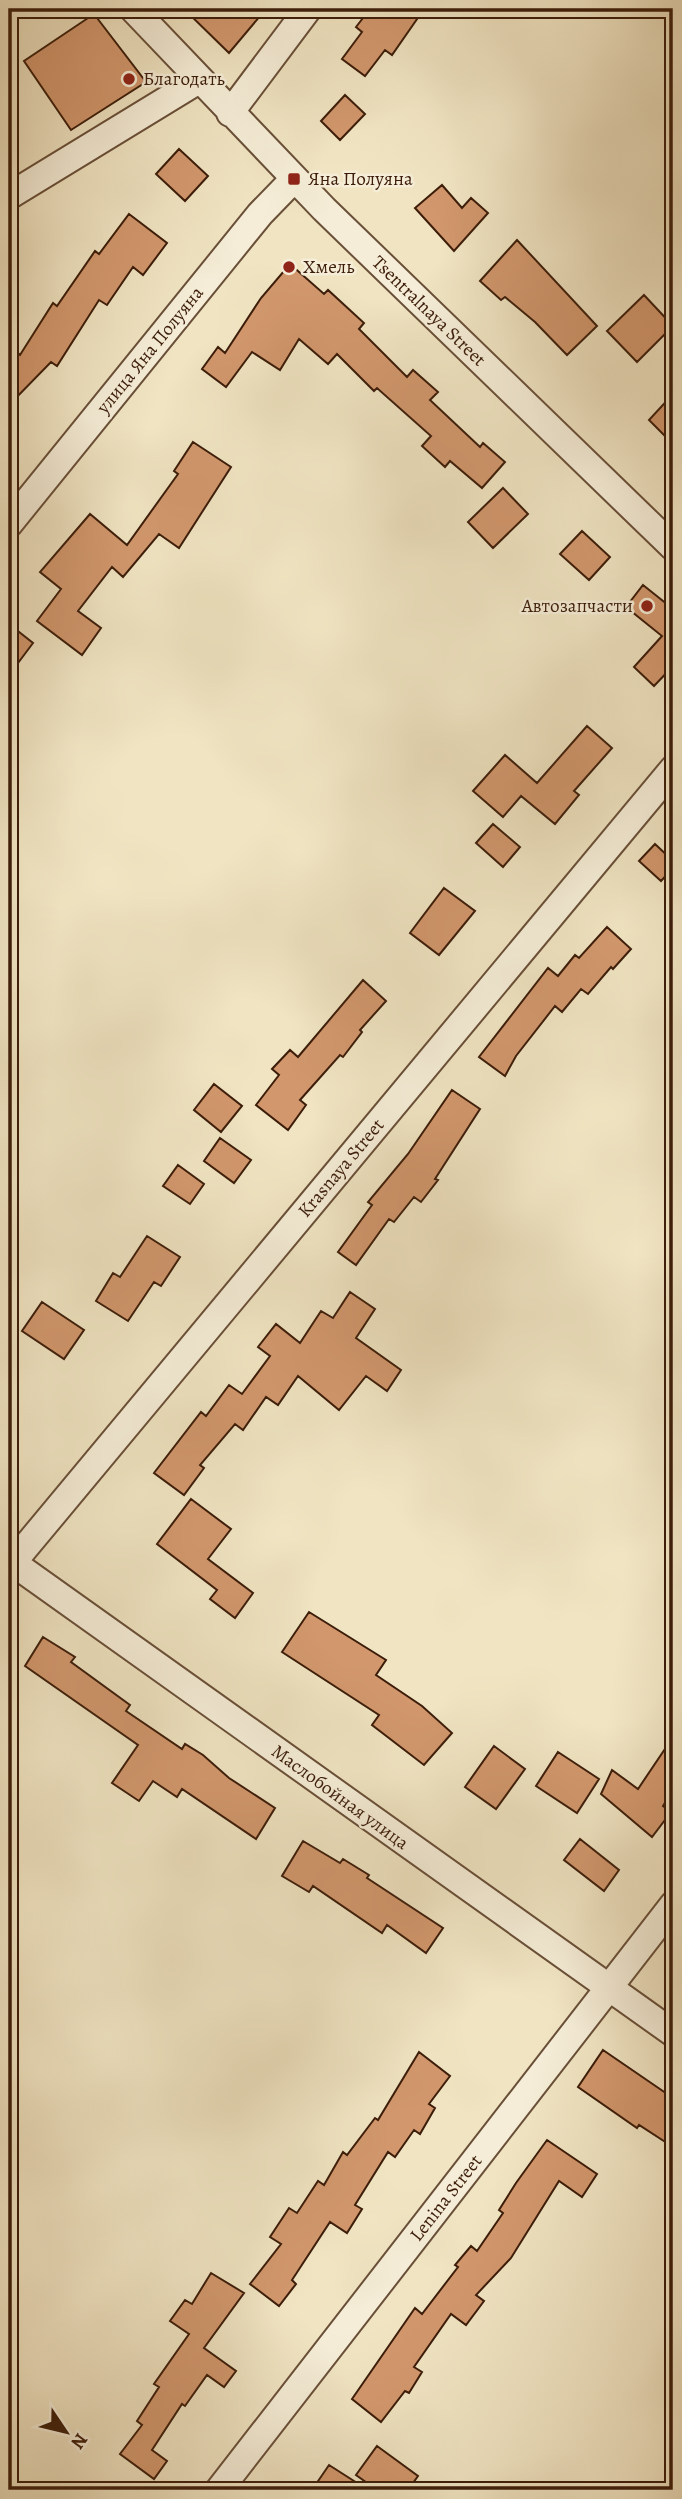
<svg xmlns="http://www.w3.org/2000/svg" width="682" height="2499" viewBox="0 0 682 2499" font-family="Alegreya,serif">
<style>
.building{fill:#d2976d;stroke:#3c1d0a;stroke-width:2}
.lines{fill:none;stroke-linecap:round;stroke-linejoin:round}
.minor-casing{stroke:#694f38;stroke-width:30}
.minor{stroke:#f5edd7;stroke-width:26}
.poi-dot{fill:#8f2418;stroke:#f5edd7;stroke-width:2.5}
.labels{text-anchor:middle;dominant-baseline:central;stroke-width:5;stroke-linejoin:round;paint-order:stroke}
.poi-label{font-size:19px;fill:#3c1d0a;stroke:#f5edd7;text-anchor:start}
.street-label{font-size:19px;fill:#3c1d0a;stroke:#f5edd7}
</style>
<rect width="100%" height="100%" fill="#f0e4c2"/>
<filter id="stains"><feTurbulence type="fractalNoise" baseFrequency=".00286" numOctaves="4"/><feColorMatrix values="0 0 0 0 .2 0 0 0 0 .09 0 0 0 0 .02 0 0 0 .5 -.17"/></filter>
<radialGradient id="worn" r=".72"><stop offset=".6" stop-color="#630" stop-opacity="0"/><stop offset="1" stop-color="#630" stop-opacity=".3"/></radialGradient>
<path class="building" d="M184,9H266L229,53Z
M370,9H424L392,55L385,50L365,76L342,59L362,32L356,27Z
M94,14L146,82L71,130L24,61Z
M345,95L365,114L340,140L321,121Z
M179,149L208,176L185,201L156,174Z
M442,185L462,208L471,198L488,213L454,251L415,208Z
M129,214L167,243L143,275L133,267L107,305L99,300L57,366L51,362L9,405V344L20,355L53,303L57,306L95,251L99,254Z
M517,240L597,326L567,355L535,322L505,297L501,300L480,281Z
M290,264L324,294L328,290L364,323L359,329L407,377L413,370L438,392L430,400L480,447L483,443L505,462L482,488L450,461L445,467L422,446L431,436L377,388L374,391L337,354L328,364L299,339L280,370L252,352L226,387L202,369L218,347L225,353L261,298Z
M644,295L673,326L637,362L607,331Z
M673,394V444L649,420Z
M193,442L231,467L179,548L159,534L123,577L112,567L78,611L101,628L82,655L37,621L61,589L40,572L90,514L127,545L178,474L174,471Z
M503,488L528,514L493,548L468,522Z
M582,531L610,557L589,580L560,554Z
M643,585L673,609V666L654,686L634,667L662,636L626,607Z
M9,624L33,643L9,675Z
M587,726L612,748L574,791L579,795L555,824L521,796L503,817L473,791L505,755L537,783Z
M493,824L520,847L503,867L476,843Z
M655,844L673,861V868L661,881L639,861Z
M444,888L475,911L439,955L410,933Z
M607,927L631,949L613,969L611,967L588,994L581,989L562,1012L555,1006L516,1056L505,1076L479,1057L548,968L558,976L575,955L579,958Z
M363,980L386,1001L360,1030L362,1032L343,1057L340,1055L300,1100L306,1105L288,1130L256,1105L279,1075L272,1069L290,1050L298,1057Z
M214,1084L242,1106L221,1132L194,1110Z
M452,1090L480,1109L435,1179L438,1180L421,1202L414,1197L394,1222L389,1219L356,1265L338,1252L372,1205L368,1202L408,1154Z
M220,1138L251,1160L234,1183L204,1161Z
M178,1165L204,1184L190,1204L163,1186Z
M147,1236L180,1257L161,1286L154,1282L128,1321L96,1301L113,1273L120,1277Z
M350,1292L375,1309L356,1338L401,1370L387,1391L366,1376L339,1410L298,1376L278,1405L266,1397L243,1430L235,1424L200,1465L204,1468L184,1495L154,1473L201,1412L206,1416L229,1385L242,1394L270,1356L258,1347L276,1324L300,1343L321,1311L333,1318Z
M42,1302L84,1330L64,1359L22,1331Z
M191,1499L231,1529L208,1559L253,1593L235,1618L210,1599L217,1590L157,1544Z
M309,1612L386,1660L376,1675L422,1706L452,1733L424,1765L372,1725L379,1715L282,1652Z
M43,1637L75,1657L71,1662L130,1705L126,1711L182,1749L185,1744L203,1755L229,1778L275,1808L256,1839L182,1789L177,1797L153,1781L139,1801L112,1783L138,1745L25,1666Z
M673,1737V1790L663,1806L671,1812L652,1837L601,1794L612,1770L638,1789Z
M494,1746L525,1769L496,1809L465,1787Z
M558,1752L599,1779L577,1813L536,1786Z
M580,1839L619,1870L604,1891L564,1860Z
M303,1841L340,1863L343,1859L369,1875L367,1878L443,1928L426,1953L387,1925L382,1933L313,1886L309,1892L282,1876Z
M603,2050L673,2098V2147L639,2125L637,2128L578,2087Z
M419,2052L450,2076L429,2104L435,2108L420,2134L414,2130L395,2157L388,2152L355,2205L362,2209L347,2233L330,2222L292,2280L296,2284L279,2306L250,2284L281,2244L270,2237L289,2208L297,2213L318,2181L324,2185L343,2152L347,2155L375,2118L378,2120Z
M547,2140L597,2174L582,2197L559,2181L511,2258L476,2295L484,2301L466,2325L451,2314L414,2367L422,2372L409,2393L405,2391L381,2422L352,2399L415,2308L422,2314L458,2267L455,2265L471,2246L477,2251L503,2213L499,2210L516,2183Z
M211,2273L244,2293L204,2348L236,2371L224,2387L207,2375L185,2406L182,2404L152,2450L167,2461L154,2479L120,2454L142,2425L137,2421L159,2387L154,2384L189,2334L170,2321L185,2300L192,2304Z
M377,2446L418,2476L408,2490H377L356,2475Z
M329,2465L368,2490H312Z"/>
<g class="lines">
<defs>
<path id="minor" d="M133,9L324,209L673,547
M230,113L308,9
M9,196L199,80
M9,524L260,214L294,179
M9,1560L673,2033
M9,1567L673,769
M219,2490L673,1905"/>
</defs>
<use href="#minor" class="minor-casing"/>
<use href="#minor" class="minor"/>
</g>
<g class="poi-dot">
<circle cx="129" cy="79" r="7"/>
<rect x="287" y="172" width="14" height="14" rx="3.5"/>
<circle cx="289" cy="267" r="7"/>
<circle cx="647" cy="606" r="7"/>
</g>
<g class="labels">
<g class="poi-label">
<text x="143" y="79">Благодать</text>
<text x="308" y="179">Яна Полуяна</text>
<text x="303" y="267">Хмель</text>
<text x="633" y="606" text-anchor="end">Автозапчасти</text>
</g>
<g class="street-label">
<text transform="translate(429 311) rotate(44)">Tsentralnaya Street</text>
<text transform="translate(150 350) rotate(-51)">улица Яна Полуяна</text>
<text transform="translate(341 1168) rotate(-50)">Krasnaya Street</text>
<text transform="translate(340 1797) rotate(36)">Маслобойная улица</text>
<text transform="translate(446 2198) rotate(-52)">Lenina Street</text>
</g>
</g>
<rect width="682" height="2499" fill="none" stroke="#f0e4c2" stroke-width="35"/>
<rect x="10" y="10" width="661" height="2478" fill="none" stroke="#3c1d0a" stroke-width="3.5"/>
<rect x="18" y="18" width="647" height="2464" fill="none" stroke="#3c1d0a" stroke-width="2"/>
<g transform="translate(66 2432) rotate(125)" stroke="#f5edd7" stroke-width="5" paint-order="stroke">
<path d="M0-5L12 26L0 18L-12 26Z" fill="#3c1d0a"/>
<text y="-10" font-size="19" font-weight="bold" text-anchor="middle" fill="#3c1d0a">N</text>
</g>
<rect width="100%" height="100%" filter="url(#stains)"/>
<rect width="100%" height="100%" fill="url(#worn)"/>
</svg>
